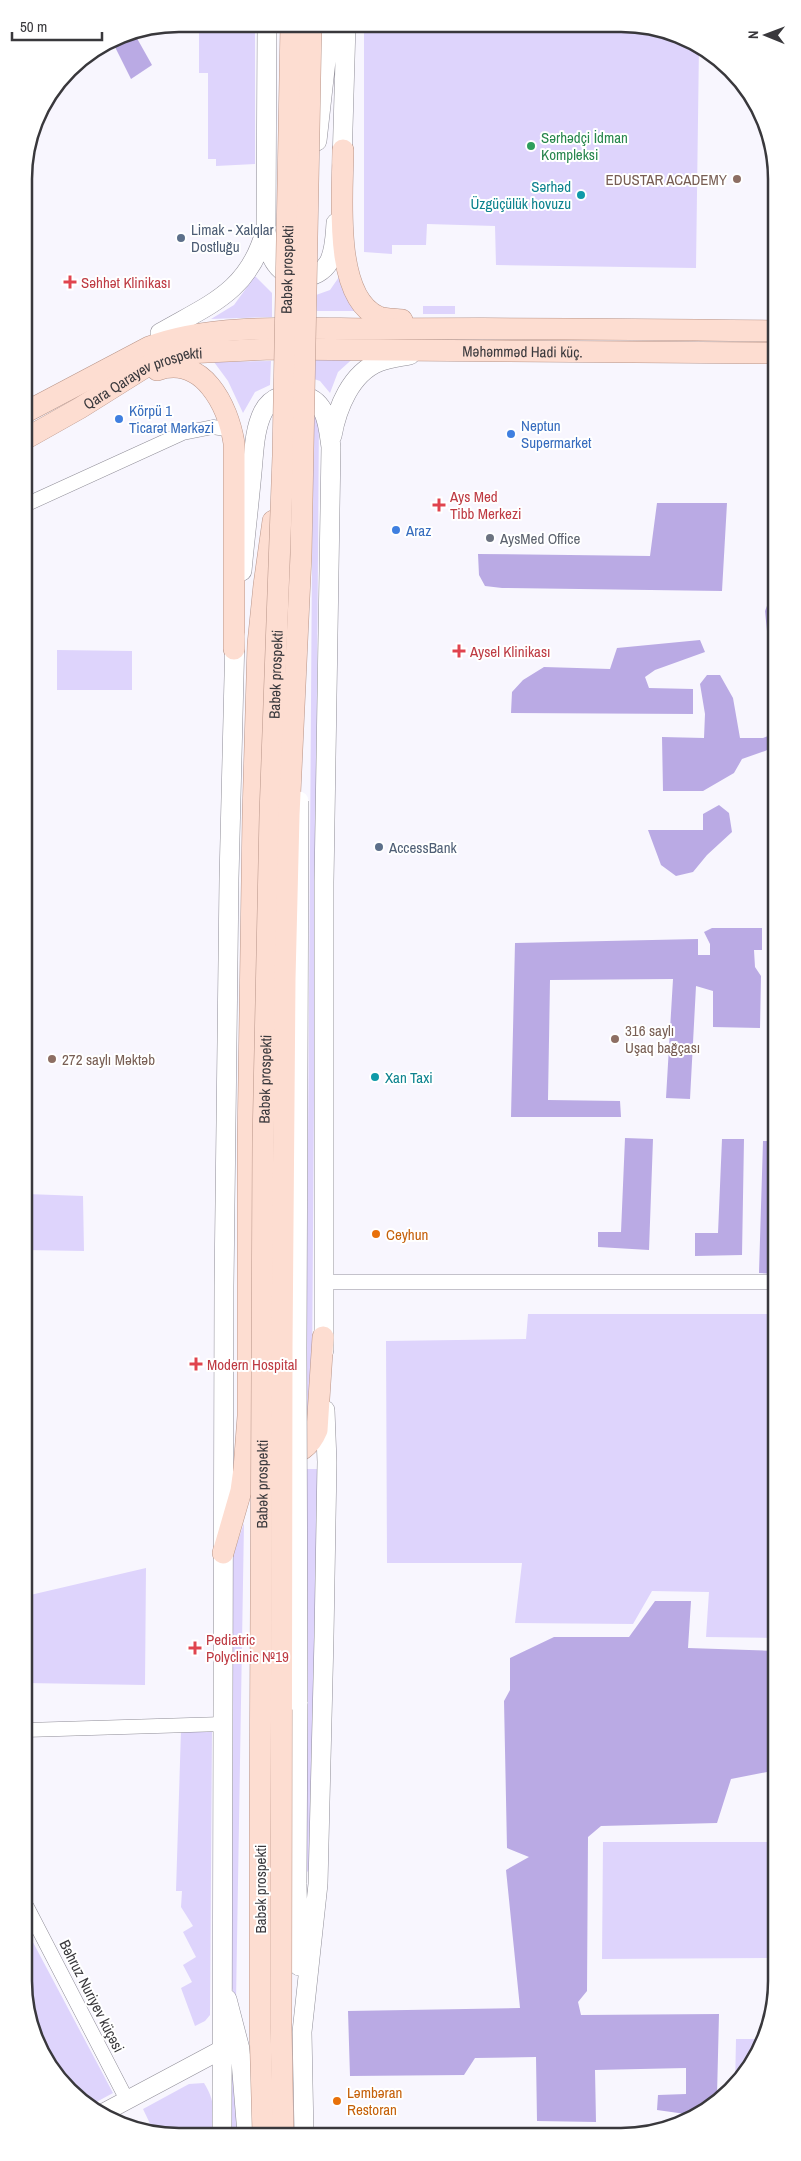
<svg xmlns="http://www.w3.org/2000/svg" width="801" height="2161" viewBox="0 0 801 2161" font-family="'Archivo Narrow',sans-serif">
<style>
.green{fill:#ded4fc}
.forest{fill:#baaae4}
.lines{fill:none;stroke-linecap:round;stroke-linejoin:round}
.minor-casing{stroke:#8f8d97;stroke-width:15}
.tertiary-casing{stroke:#8f8d97;stroke-width:19}
.secondary-casing{stroke:#8f8d97;stroke-width:20}
.primary-casing{stroke:#b89589;stroke-width:22}
.minor{stroke:#fff;stroke-width:14}
.tertiary{stroke:#fff;stroke-width:18}
.secondary{stroke:#fff;stroke-width:19}
.primary{stroke:#fdddd1;stroke-width:21}
.secondary-bridge-casing{stroke:#8f8d97;stroke-width:20;stroke-linecap:butt}
.primary-bridge-casing{stroke:#b89589;stroke-width:22;stroke-linecap:butt}
.secondary-bridge{stroke:#fff;stroke-width:19}
.primary-bridge{stroke:#fdddd1;stroke-width:21}
.leisure-dot{fill:#2e9e5b;stroke:#fff;stroke-width:2}
.education-dot{fill:#8d6e63;stroke:#fff;stroke-width:2}
.culture-dot{fill:#0f9aa8;stroke:#fff;stroke-width:2}
.service-dot{fill:#5c6f8a;stroke:#fff;stroke-width:2}
.health-dot{fill:#e0444e;stroke:#fff;stroke-width:2}
.shop-dot{fill:#3f7fe0;stroke:#fff;stroke-width:2}
.worship-dot{fill:#6b7280;stroke:#fff;stroke-width:2}
.food-dot{fill:#e8710a;stroke:#fff;stroke-width:2}
.labels{text-anchor:middle;dominant-baseline:central;stroke-width:4;stroke-linejoin:round;paint-order:stroke}
.leisure-label{font-size:15px;fill:#27864d;stroke:#fff;text-anchor:start}
.education-label{font-size:15px;fill:#785e54;stroke:#fff;text-anchor:start}
.culture-label{font-size:15px;fill:#0d838f;stroke:#fff;text-anchor:end}
.service-label{font-size:15px;fill:#4e5e75;stroke:#fff;text-anchor:start}
.street-label{font-size:15px;fill:#39383c;stroke:#fff}
.health-label{font-size:15px;fill:#be3a42;stroke:#fff;text-anchor:start}
.shop-label{font-size:15px;fill:#366cbe;stroke:#fff;text-anchor:start}
.worship-label{font-size:15px;fill:#5b616d;stroke:#fff;text-anchor:start}
.food-label{font-size:15px;fill:#c56008;stroke:#fff;text-anchor:start}
.rim{fill:none;stroke:#39383c;stroke-width:2.5}
</style>
<rect width="100%" height="100%" fill="#f8f6fe"/>
<path class="green" d="M199,24H255V164L216,166V159H208V73H199Z
M364,25L652,27L699,45L696,268L496,265L495,226L427,224L426,245H392V254L364,252Z
M255,276L272,293V317L211,319L234,305Z
M339,277L362,311H317L316,295L330,290Z
M423,306H455V314H423Z
M358,354L338,372L330,393L320,381L314,379L315,355Z
M271,361L270,385L255,392L243,413L228,381L214,362Z
M313,410L319,416L312,1373L306,1436Z
M57,650L132,651V690H57Z
M26,1194L83,1196L84,1251L26,1250Z
M528,1314H776V1638L706,1637L709,1592L652,1591L633,1624L515,1623L522,1563H387L386,1341L526,1339Z
M306,1469H319L311,1867L305,1875Z
M244,1523L236,2002L229,1978L232,1558Z
M146,1568L145,1685L26,1683V1596Z
M212,1729L210,2015L205,2021L195,2026L181,1988L192,1982L183,1965L196,1957L183,1932L193,1926L181,1907L182,1891H176L181,1730Z
M603,1842H777V1958L602,1959Z
M27,1931L113,2093L89,2106L70,2092L45,2059L27,2012Z
M229,2038L236,2063L240,2134H230Z
M736,2039H766L735,2087Z
M204,2083C214,2098 217,2118 210,2134H155L143,2109L189,2084Z"/>
<path class="forest" d="M134,33L152,65L131,79L112,41L120,36Z
M657,503H727L722,591L502,588L485,586L479,575L478,554L650,556Z
M775,597V746L765,751L742,759L734,773L703,791H663L662,737L704,738L705,714L700,684L707,675H720L733,698L740,738H763L768,736L769,651L765,611L770,598Z
M700,640L705,652L655,670L645,677L649,688L693,689V714L511,713L512,692L523,680L544,667L610,669L617,648Z
M719,805L729,813L732,832L707,855L693,872L676,876L661,865L648,830H703V814Z
M712,928H762V950H754L755,967L761,976L760,1028L713,1027V991L696,986L690,1099L666,1098L673,979L550,980L548,1100L620,1101L621,1117H511L515,943L698,939V955H710V944L704,932Z
M775,996L776,1082H770L772,999Z
M625,1138L653,1139L649,1250L598,1247V1232H621Z
M722,1139H744L742,1255L695,1256V1233H718Z
M763,1141H776V1274L759,1273Z
M655,1601H691L688,1648L776,1651L777,1770L731,1779L717,1823L601,1826L588,1837L587,1991L578,2002L581,2015L719,2014L717,2096L709,2109L700,2116L657,2110L658,2095L686,2094V2068L595,2070L596,2122L537,2121L536,2057L475,2058L464,2075L350,2076L348,2011L520,2008L506,1870L529,1857L507,1848L504,1701L510,1690V1658L554,1637H629Z"/>
<g class="lines">
<defs>
<path id="minor" d="M25,505L183,433L213,427L232,430
M324,1282H776
M26,1730L223,1724
M27,1907L127,2100"/>
<path id="tertiary" d="M101,2114L221,2050"/>
<path id="secondary" d="M267,24L266,231C268,242 269,255 276,264C288,282 318,281 329,262C335,250 335,236 336,223
M317,141L330,25
M342,163L346,25
M160,333C210,304 248,292 265,232
M332,436C337,408 351,373 379,362C389,358 400,357 410,355
M242,571C245,538 249,505 252,472C254,453 254,430 263,412C271,396 289,391 305,396C328,403 328,428 331,447L324,882V1350
M298,1702L297,1884L299,1966
M227,1999L240,2049L247,2134
M222,2134L224,1286L229,879L235,636
M304,2134L302,2032L318,1884L324,1637L327,1462L325,1410"/>
<g id="primary">
<path d="M343,150C343,193 332,297 379,317C386,319 395,319 402,320"/>
<path d="M157,370C203,354 228,406 234,443V649"/>
<path d="M24,413L149,347C213,322 309,329 378,329C510,328 642,329 774,331"/>
<path id="s1" d="M25,439L80,408L147,366L186,353L272,349L774,353"/>
<path d="M281,1456C299,1454 310,1447 317,1430L323,1337"/>
<path d="M223,1553L241,1491L244,1469L248,1416V1145L253,815L258,644L264,585L273,521"/>
</g>
</defs>
<use href="#minor" class="minor-casing"/>
<use href="#tertiary" class="tertiary-casing"/>
<use href="#secondary" class="secondary-casing"/>
<use href="#primary" class="primary-casing"/>
<use href="#minor" class="minor"/>
<use href="#tertiary" class="tertiary"/>
<use href="#secondary" class="secondary"/>
<use href="#primary" class="primary"/>
<defs>
<path id="secondary-bridge" d="M298,1702L297,1349L299,801"/>
<g id="primary-bridge">
<path id="s2" d="M263,2134L260,2026V1838L263,1143L270,815L283,456L291,24"/>
<path d="M283,2134L281,2025L282,1348L285,979L289,815L301,555L311,25"/>
</g>
</defs>
<use href="#secondary-bridge" class="secondary-bridge-casing"/>
<use href="#primary-bridge" class="primary-bridge-casing"/>
<use href="#secondary-bridge" class="secondary-bridge"/>
<use href="#primary-bridge" class="primary-bridge"/>
</g>
<circle class="leisure-dot" cx="531" cy="146" r="5"/>
<g class="education-dot">
<circle cx="737" cy="179" r="5"/>
<circle cx="615" cy="1039" r="5"/>
<circle cx="52" cy="1059" r="5"/>
</g>
<g class="culture-dot">
<circle cx="581" cy="195" r="5"/>
<circle cx="375" cy="1077" r="5"/>
</g>
<g class="service-dot">
<circle cx="181" cy="238" r="5"/>
<circle cx="379" cy="847" r="5"/>
</g>
<g class="health-dot">
<path d="M67.5 274.5h5v5h5v5h-5v5h-5v-5h-5v-5h5z"/>
<path d="M436.5 497.5h5v5h5v5h-5v5h-5v-5h-5v-5h5z"/>
<path d="M456.5 643.5h5v5h5v5h-5v5h-5v-5h-5v-5h5z"/>
<path d="M193.5 1356.5h5v5h5v5h-5v5h-5v-5h-5v-5h5z"/>
<path d="M192.5 1640.5h5v5h5v5h-5v5h-5v-5h-5v-5h5z"/>
</g>
<g class="shop-dot">
<circle cx="119" cy="419" r="5"/>
<circle cx="511" cy="434" r="5"/>
<circle cx="396" cy="530" r="5"/>
</g>
<circle class="worship-dot" cx="490" cy="538" r="5"/>
<g class="food-dot">
<circle cx="376" cy="1234" r="5"/>
<circle cx="337" cy="2101" r="5"/>
</g>
<g class="labels">
<g class="leisure-label">
<text x="541" y="137">Sərhədçi İdman<tspan x="541" dy="17">Kompleksi</tspan></text>
</g>
<g class="education-label">
<text x="727" y="179" text-anchor="end">EDUSTAR ACADEMY</text>
<text x="625" y="1030">316 saylı<tspan x="625" dy="17">Uşaq bağçası</tspan></text>
<text x="62" y="1059">272 saylı Məktəb</text>
</g>
<g class="culture-label">
<text x="571" y="186">Sərhəd<tspan x="571" dy="17">Üzgüçülük hovuzu</tspan></text>
<text x="385" y="1077" text-anchor="start">Xan Taxi</text>
</g>
<g class="service-label">
<text x="191" y="229">Limak - Xalqlar<tspan x="191" dy="17">Dostluğu</tspan></text>
<text x="389" y="847">AccessBank</text>
</g>
<g class="street-label">
<text stroke="none"><textPath href="#s2" startOffset="1865">Babək prospekti</textPath></text>
<text stroke="none"><textPath href="#s1" startOffset="520">Məhəmməd Hadi küç.</textPath></text>
<text stroke="none"><textPath href="#s1" startOffset="134">Qara Qarayev prospekti</textPath></text>
<text stroke="none"><textPath href="#s2" startOffset="1460">Babək prospekti</textPath></text>
<text stroke="none"><textPath href="#s2" startOffset="1055">Babək prospekti</textPath></text>
<text stroke="none"><textPath href="#s2" startOffset="650">Babək prospekti</textPath></text>
<text transform="translate(260 1889) rotate(-90)">Babək prospekti</text>
<text transform="translate(92 1996) rotate(63)">Bəhruz Nuriyev küçəsi</text>
</g>
<g class="health-label">
<text x="81" y="282">Səhhət Klinikası</text>
<text x="450" y="496">Ays Med<tspan x="450" dy="17">Tibb Merkezi</tspan></text>
<text x="470" y="651">Aysel Klinikası</text>
<text x="207" y="1364">Modern Hospital</text>
<text x="206" y="1639">Pediatric<tspan x="206" dy="17">Polyclinic №19</tspan></text>
</g>
<g class="shop-label">
<text x="129" y="410">Körpü 1<tspan x="129" dy="17">Ticarət Mərkəzi</tspan></text>
<text x="521" y="425">Neptun<tspan x="521" dy="17">Supermarket</tspan></text>
<text x="406" y="530">Araz</text>
</g>
<g class="worship-label">
<text x="500" y="538">AysMed Office</text>
</g>
<g class="food-label">
<text x="386" y="1234">Ceyhun</text>
<text x="347" y="2092">Ləmbəran<tspan x="347" dy="17">Restoran</tspan></text>
</g>
</g>
<path d="M0 0H801V2161H0ZM179 32H621A147 147 0 0 1 768 179V1981A147 147 0 0 1 621 2128H179A147 147 0 0 1 32 1981V179A147 147 0 0 1 179 32Z" fill="#fff" fill-rule="evenodd"/>
<path class="rim" d="M179 32H621A147 147 0 0 1 768 179V1981A147 147 0 0 1 621 2128H179A147 147 0 0 1 32 1981V179A147 147 0 0 1 179 32Z"/>
<g transform="translate(766 35) rotate(271)" stroke="#ffffff" stroke-width="4" paint-order="stroke">
<path d="M0-4L9 19L0 12L-9 19Z" fill="#39383c"/>
<text y="-8" font-size="14" font-weight="bold" text-anchor="middle" fill="#39383c">N</text>
</g>
<path d="M12 32v8h90v-8" fill="none" stroke="#39383c" stroke-width="2.5"/>
<text x="20" y="32" font-size="15" fill="#39383c" stroke="#ffffff" stroke-width="4" paint-order="stroke">50 m</text>
</svg>
